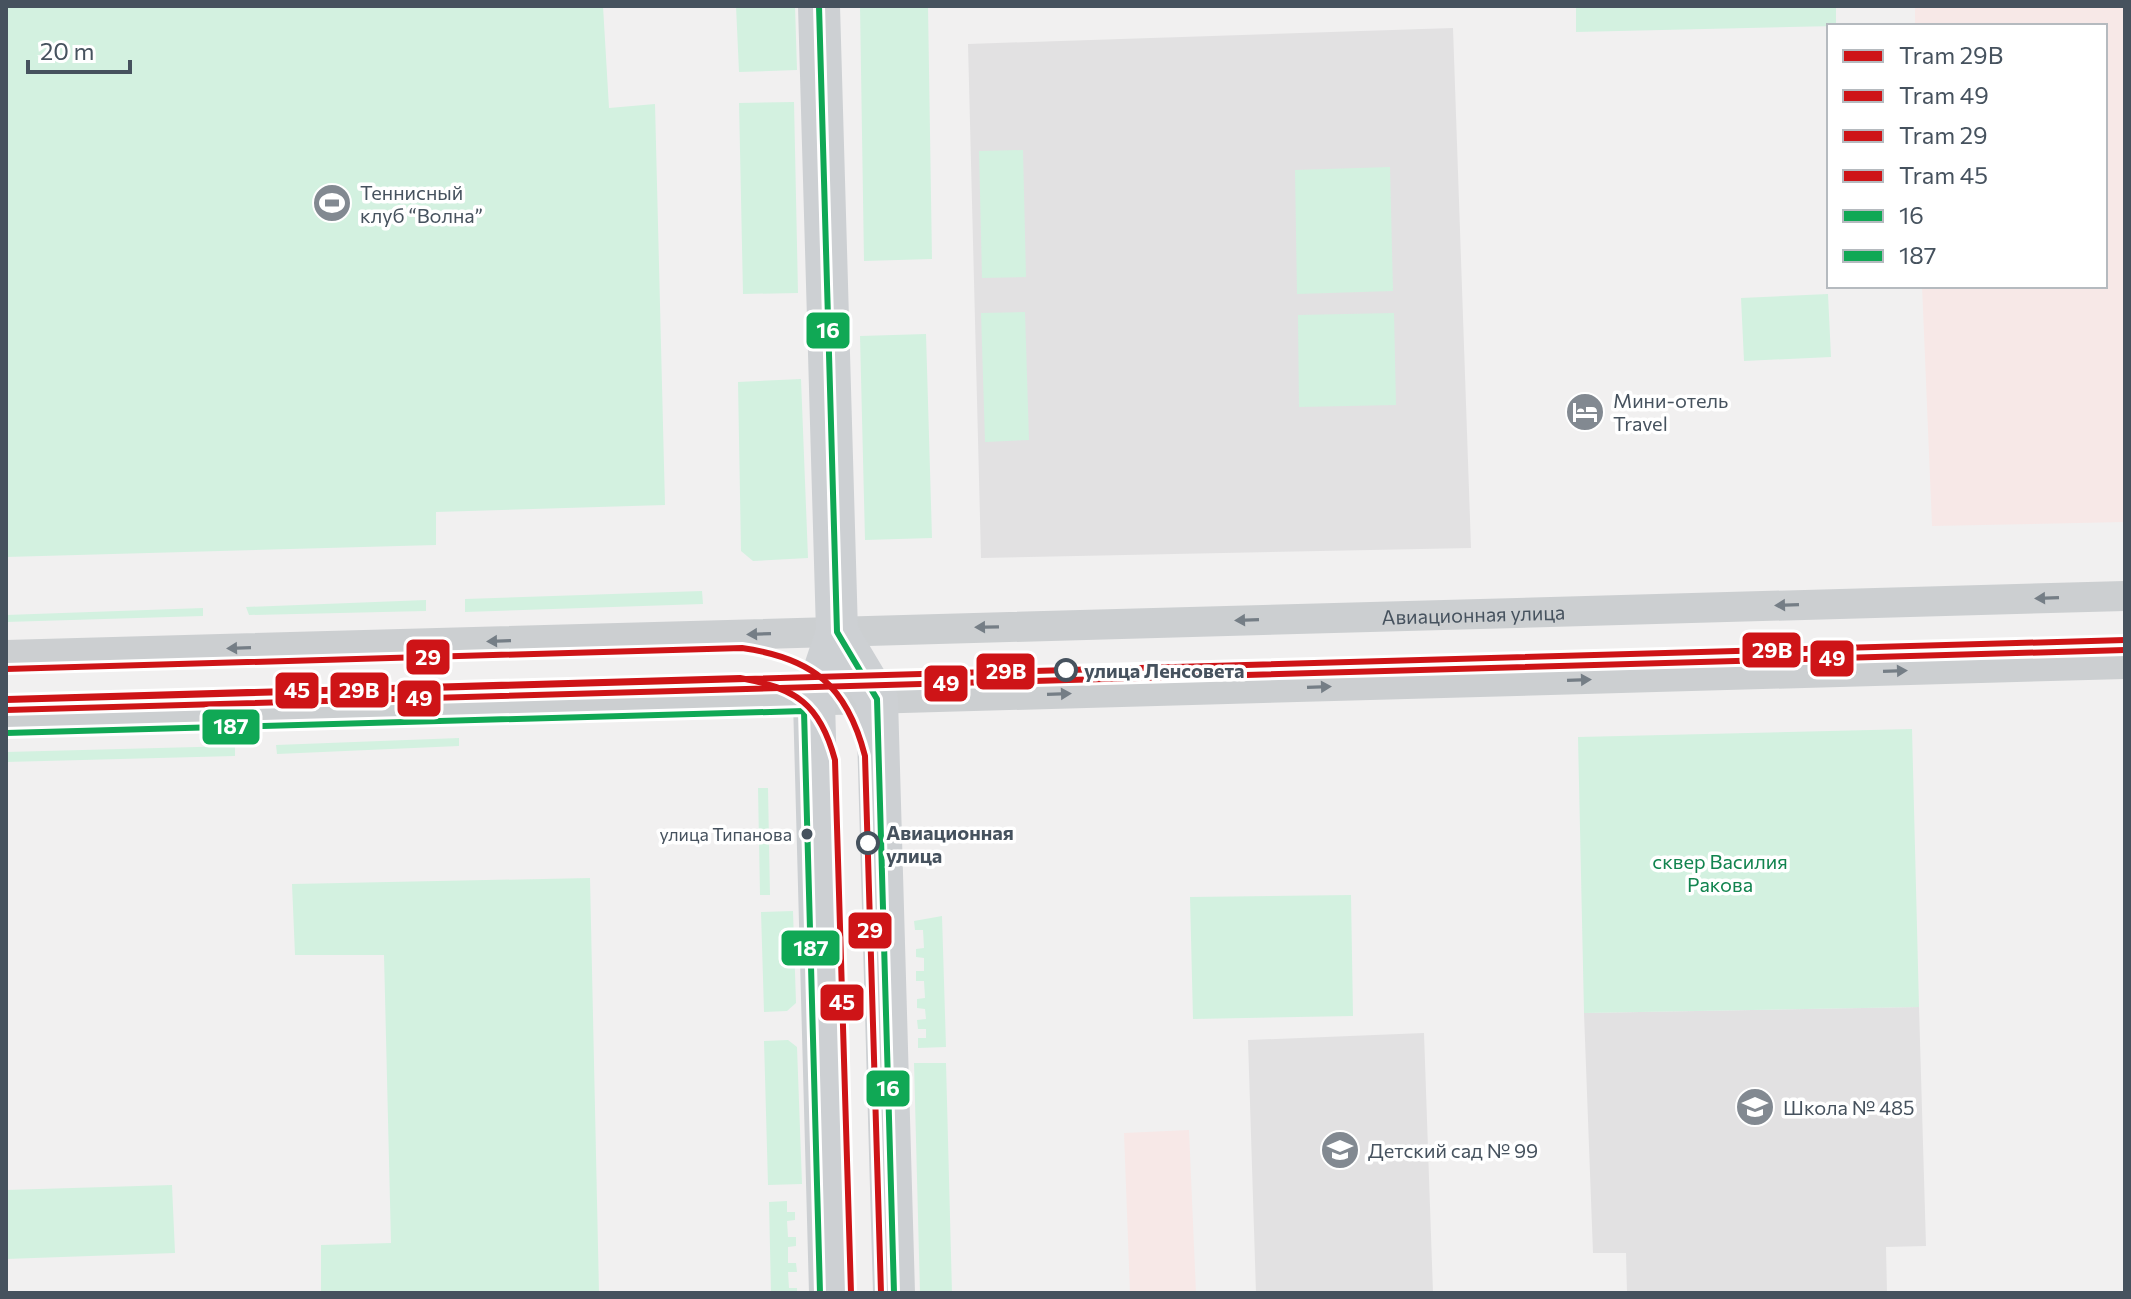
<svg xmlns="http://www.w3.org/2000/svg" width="2131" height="1299" viewBox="0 0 2131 1299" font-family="Commissioner,sans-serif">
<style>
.education{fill:#e2e1e2}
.medical{fill:#f7e8e7}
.green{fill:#d3f1e0}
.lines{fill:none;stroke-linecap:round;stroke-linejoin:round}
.street{stroke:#cccfd1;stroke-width:30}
.secondary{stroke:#cdd0d3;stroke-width:42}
.bus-1-casing{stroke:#fff;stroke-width:12}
.bus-2-casing{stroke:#fff;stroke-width:12}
.bus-1{stroke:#10a855;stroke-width:6}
.bus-2{stroke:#10a855;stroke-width:6}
.tram-1-casing{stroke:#fff;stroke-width:12}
.tram-2-casing{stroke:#fff;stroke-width:12}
.tram-3-casing{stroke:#fff;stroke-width:12}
.tram-4-casing{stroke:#fff;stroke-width:12}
.tram-1{stroke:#ce1417;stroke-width:6}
.tram-2{stroke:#ce1417;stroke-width:6}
.tram-3{stroke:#ce1417;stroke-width:6}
.tram-4{stroke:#ce1417;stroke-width:6}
.oneway{fill:#757e86}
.stop-dot{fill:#fff;stroke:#46525e;stroke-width:4}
.bus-dot{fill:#46525e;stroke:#fff;stroke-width:3}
.labels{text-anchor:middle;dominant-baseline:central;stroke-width:7;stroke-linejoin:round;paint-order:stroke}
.bus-label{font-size:18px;fill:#46525e;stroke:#fff;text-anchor:end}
.poi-label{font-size:20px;fill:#46525e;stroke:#fff;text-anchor:start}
.street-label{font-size:20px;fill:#46525e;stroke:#fff}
.stop-label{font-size:20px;font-weight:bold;fill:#46525e;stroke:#fff;text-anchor:start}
.park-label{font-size:20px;fill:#12844f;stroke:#fff}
.line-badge{stroke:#fff;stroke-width:3}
.badge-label{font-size:22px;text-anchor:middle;font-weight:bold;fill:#fff}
</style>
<rect width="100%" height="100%" fill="#f1f0f0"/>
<path class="education" d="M1453,28L1471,548L981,558L968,44Z
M1919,1007L1926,1246L1886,1247L1887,1293H1627L1626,1253H1593L1584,1013Z
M1424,1033L1433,1293H1256L1248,1040Z"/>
<path class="medical" d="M1915,6H2125V522L1932,526L1922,286H2105V26H1915Z
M1189,1130L1196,1293H1130L1124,1133Z"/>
<path class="green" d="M6,6H603L609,108L655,104L665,505L436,512V545L6,557Z
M736,6H795L797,70L739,72Z
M860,6H928L932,259L864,261Z
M1576,6H1836V26L1576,32Z
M794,102L798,293L743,294L739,103Z
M1023,150L1026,277L982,278L979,151Z
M1390,167L1393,291L1297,294L1295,170Z
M1828,294L1831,357L1744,361L1741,298Z
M1025,312L1029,440L985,442L981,313Z
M1394,313L1396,405L1299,407L1298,315Z
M926,334L932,538L865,540L860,336Z
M801,379L808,558L753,561L741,551L738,382Z
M702,591L703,604L465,612V599Z
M426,600V611L249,615L246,607Z
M203,608V616L6,622V615Z
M1912,729L1919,1007L1584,1013L1578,737Z
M459,738V746L277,754L276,745Z
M235,746V756L6,762V752Z
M758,788H768L770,895H760Z
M590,878L599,1293H321V1245L391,1243L384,955H295L292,884Z
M1351,895L1353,1016L1193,1019L1190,897Z
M793,911L796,1003L787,1011L764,1012L761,912Z
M942,916L946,1047L918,1048V1038H926V1029H918L917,1020L926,1019L925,1009L917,1008V999L925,998L924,981H916V971H924V958L916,957V949L924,948L923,930H915L914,921Z
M788,1040L797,1047L802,1184L768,1185L764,1041Z
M914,1063H946L952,1293H920Z
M172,1185L175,1253L6,1259V1190Z
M787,1201V1212H795V1220L787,1221L788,1237H796V1246L788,1247V1263H796L797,1272H788L789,1288H797V1293H771L769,1202Z"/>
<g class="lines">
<g class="street">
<path id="s1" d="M6,655L2125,596"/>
<path d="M6,723L2125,664"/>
</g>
<path class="secondary" d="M819,6L837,632L814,701L830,1293
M837,632L877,699L894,1293"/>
<defs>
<path id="bus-1" d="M819,6L837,632L877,699L894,1293"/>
<path id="bus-2" d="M6,733L804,711L820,1293"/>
</defs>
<use href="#bus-1" class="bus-1-casing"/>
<use href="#bus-2" class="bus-2-casing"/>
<use href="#bus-1" class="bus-1"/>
<use href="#bus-2" class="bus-2"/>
<defs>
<path id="tram-1" d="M6,700L2125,640"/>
<path id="tram-2" d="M6,710L2125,650"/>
<path id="tram-3" d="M6,669L742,648C813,658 847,686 865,756L881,1293"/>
<path id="tram-4" d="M7,699L740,678C796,688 820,704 835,760L851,1293"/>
</defs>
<use href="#tram-1" class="tram-1-casing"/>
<use href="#tram-2" class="tram-2-casing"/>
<use href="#tram-3" class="tram-3-casing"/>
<use href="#tram-4" class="tram-4-casing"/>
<use href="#tram-1" class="tram-1"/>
<use href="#tram-2" class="tram-2"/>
<use href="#tram-3" class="tram-3"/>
<use href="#tram-4" class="tram-4"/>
</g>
<defs><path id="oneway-solid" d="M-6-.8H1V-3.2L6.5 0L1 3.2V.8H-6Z" transform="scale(2)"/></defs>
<g class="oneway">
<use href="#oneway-solid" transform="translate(2047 598) rotate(178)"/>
<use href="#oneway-solid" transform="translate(1787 605) rotate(178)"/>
<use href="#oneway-solid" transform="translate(1247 620) rotate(178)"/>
<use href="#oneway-solid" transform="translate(987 627) rotate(179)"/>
<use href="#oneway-solid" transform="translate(759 634) rotate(178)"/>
<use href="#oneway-solid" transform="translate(499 641) rotate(178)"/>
<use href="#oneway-solid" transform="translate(239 648) rotate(178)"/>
<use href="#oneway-solid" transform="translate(1895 671) rotate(-2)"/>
<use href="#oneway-solid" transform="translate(1579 680) rotate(-2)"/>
<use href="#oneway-solid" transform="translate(1319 687) rotate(-2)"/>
<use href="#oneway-solid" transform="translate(1059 694) rotate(-2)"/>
</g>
<defs>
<symbol id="stadium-disc" viewBox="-11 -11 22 22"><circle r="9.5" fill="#828991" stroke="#fff"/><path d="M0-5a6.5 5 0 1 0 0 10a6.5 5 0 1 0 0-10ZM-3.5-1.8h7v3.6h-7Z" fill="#fff"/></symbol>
<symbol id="hotel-disc" viewBox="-11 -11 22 22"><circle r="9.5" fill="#828991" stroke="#fff"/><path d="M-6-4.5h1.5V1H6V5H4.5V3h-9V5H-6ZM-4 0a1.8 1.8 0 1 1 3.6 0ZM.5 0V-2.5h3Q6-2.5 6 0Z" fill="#fff"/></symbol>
<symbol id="school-disc" viewBox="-11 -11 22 22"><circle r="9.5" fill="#828991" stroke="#fff"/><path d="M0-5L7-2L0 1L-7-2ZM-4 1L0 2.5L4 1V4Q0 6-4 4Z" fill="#fff"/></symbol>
</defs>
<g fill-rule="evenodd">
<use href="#stadium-disc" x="310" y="181" width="44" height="44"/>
<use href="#hotel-disc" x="1563" y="390" width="44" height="44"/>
<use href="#school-disc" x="1733" y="1085" width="44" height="44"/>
<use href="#school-disc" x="1318" y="1128" width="44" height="44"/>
</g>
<g class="stop-dot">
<circle cx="1066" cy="670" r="10"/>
<circle cx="868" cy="843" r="10"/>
</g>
<circle class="bus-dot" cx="807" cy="834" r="7"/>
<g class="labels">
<g class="bus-label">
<text x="792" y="834">улица Типанова</text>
</g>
<g class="poi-label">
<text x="360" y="192">Теннисный<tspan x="360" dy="23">клуб “Волна”</tspan></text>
<text x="1613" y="400">Мини-отель<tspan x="1613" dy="23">Travel</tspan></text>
<text x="1783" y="1107">Школа № 485</text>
<text x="1368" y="1150">Детский сад № 99</text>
</g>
<g class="street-label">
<text stroke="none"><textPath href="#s1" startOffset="1468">Авиационная улица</textPath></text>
</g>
<g class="stop-label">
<text x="1084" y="670">улица Ленсовета</text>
<text x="886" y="832">Авиационная<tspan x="886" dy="23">улица</tspan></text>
</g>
<g class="park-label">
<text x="1720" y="861">сквер Василия<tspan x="1720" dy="23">Ракова</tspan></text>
</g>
</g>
<g class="line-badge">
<rect x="805" y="311" width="46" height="39" rx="8" fill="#10a855"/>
<rect x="1741" y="631" width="61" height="38" rx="8" fill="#ce1417"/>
<rect x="405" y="638" width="46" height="38" rx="8" fill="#ce1417"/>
<rect x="1809" y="639" width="46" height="39" rx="8" fill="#ce1417"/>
<rect x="975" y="652" width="61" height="39" rx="8" fill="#ce1417"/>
<rect x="923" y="664" width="46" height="39" rx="8" fill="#ce1417"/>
<rect x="329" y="671" width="61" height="38" rx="8" fill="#ce1417"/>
<rect x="274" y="671" width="46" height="39" rx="8" fill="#ce1417"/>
<rect x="396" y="679" width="46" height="39" rx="8" fill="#ce1417"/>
<rect x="201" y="708" width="60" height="38" rx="8" fill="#10a855"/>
<rect x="847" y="911" width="46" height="39" rx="8" fill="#ce1417"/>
<rect x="780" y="929" width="61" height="38" rx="8" fill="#10a855"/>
<rect x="819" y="983" width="46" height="39" rx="8" fill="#ce1417"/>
<rect x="865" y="1069" width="46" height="39" rx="8" fill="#10a855"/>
</g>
<g class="badge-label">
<text x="828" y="338">16</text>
<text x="1772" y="658">29В</text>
<text x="428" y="665">29</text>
<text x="1832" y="666">49</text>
<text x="1006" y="679">29В</text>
<text x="946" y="691">49</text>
<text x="359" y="698">29В</text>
<text x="297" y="698">45</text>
<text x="419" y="706">49</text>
<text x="231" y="734">187</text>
<text x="870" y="938">29</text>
<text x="811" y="956">187</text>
<text x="842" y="1010">45</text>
<text x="888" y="1096">16</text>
</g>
<rect width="2131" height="1299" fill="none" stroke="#46525e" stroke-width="16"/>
<rect x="1827" y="24" width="280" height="264" fill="#ffffff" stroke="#b5babf" stroke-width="2"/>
<rect x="1843" y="50" width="40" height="12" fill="#ce1417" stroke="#b5babf" stroke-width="2"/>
<text x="1899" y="64" font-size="24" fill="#46525e">Tram 29В</text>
<rect x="1843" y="90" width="40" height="12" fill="#ce1417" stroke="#b5babf" stroke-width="2"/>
<text x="1899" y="104" font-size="24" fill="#46525e">Tram 49</text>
<rect x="1843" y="130" width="40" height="12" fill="#ce1417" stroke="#b5babf" stroke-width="2"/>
<text x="1899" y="144" font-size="24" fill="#46525e">Tram 29</text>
<rect x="1843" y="170" width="40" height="12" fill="#ce1417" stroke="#b5babf" stroke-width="2"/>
<text x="1899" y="184" font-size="24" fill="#46525e">Tram 45</text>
<rect x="1843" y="210" width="40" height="12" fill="#10a855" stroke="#b5babf" stroke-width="2"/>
<text x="1899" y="224" font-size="24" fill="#46525e">16</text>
<rect x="1843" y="250" width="40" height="12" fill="#10a855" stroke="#b5babf" stroke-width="2"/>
<text x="1899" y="264" font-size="24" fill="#46525e">187</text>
<path d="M28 60v12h102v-12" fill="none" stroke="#46525e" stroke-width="4"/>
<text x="40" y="60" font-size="24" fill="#46525e" stroke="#ffffff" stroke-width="6" paint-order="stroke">20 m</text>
</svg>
